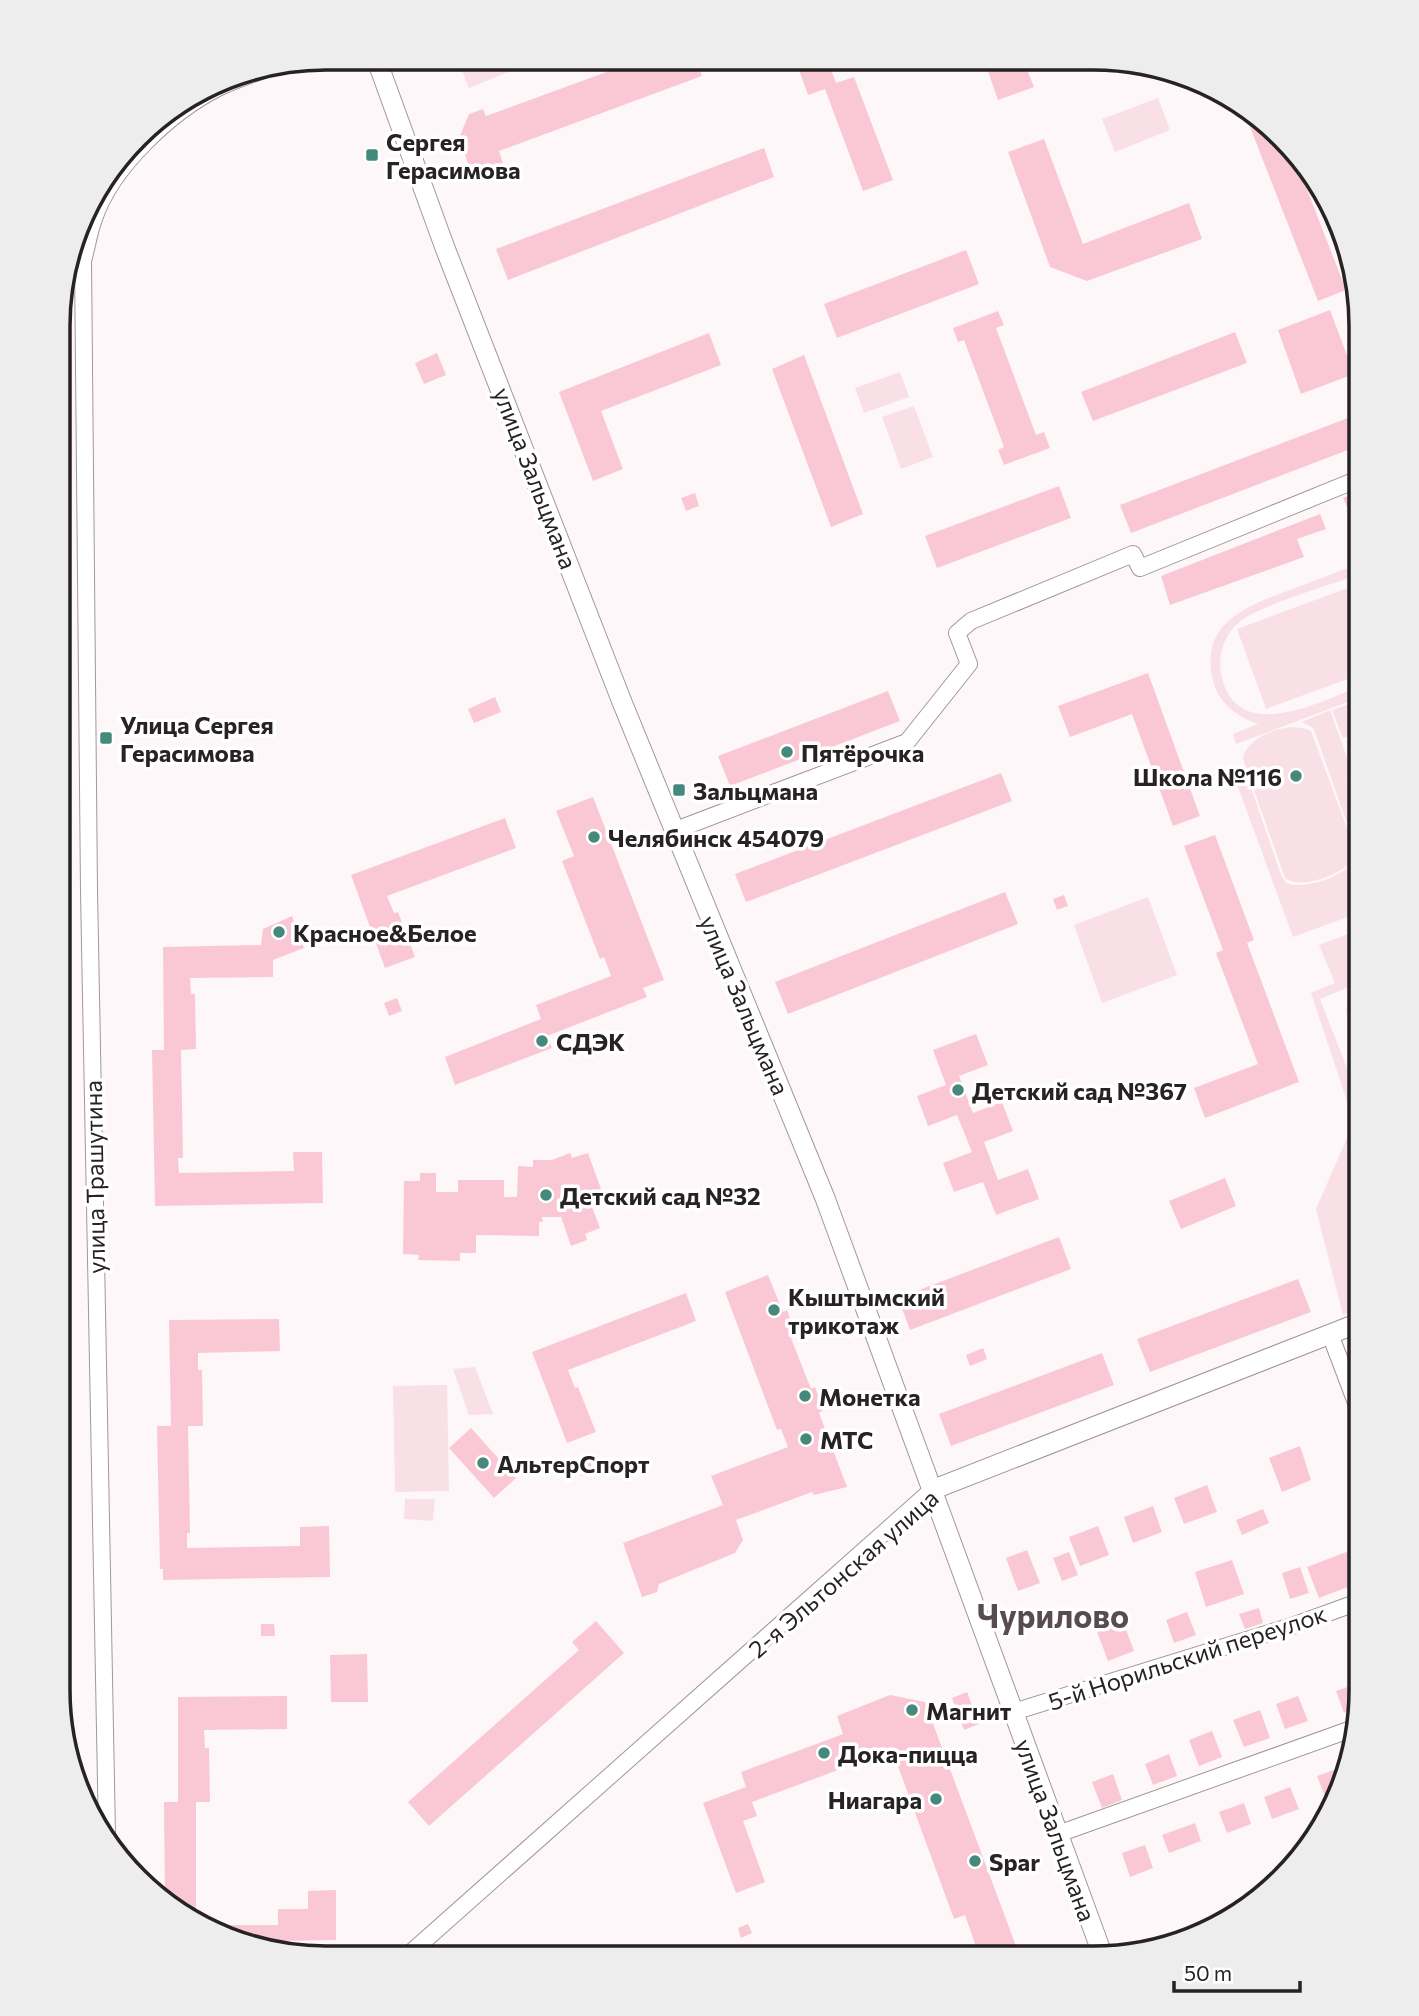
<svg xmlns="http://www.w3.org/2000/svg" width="1419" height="2016" viewBox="0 0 1419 2016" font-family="Commissioner,sans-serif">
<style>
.green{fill:#f9dfe6}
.building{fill:#fac8d5}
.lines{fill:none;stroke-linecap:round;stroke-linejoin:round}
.minor-casing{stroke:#a49699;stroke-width:18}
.tertiary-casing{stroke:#a49699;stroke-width:21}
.minor{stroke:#fff;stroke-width:16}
.tertiary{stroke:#fff;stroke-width:19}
.poi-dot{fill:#45897c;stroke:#fff;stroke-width:2.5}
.labels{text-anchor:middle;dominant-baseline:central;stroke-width:7;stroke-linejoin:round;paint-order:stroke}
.poi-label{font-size:24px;font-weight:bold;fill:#272223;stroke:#fff;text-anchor:start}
.street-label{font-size:24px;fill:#272223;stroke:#fff}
.district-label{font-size:32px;font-weight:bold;fill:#594c50;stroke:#fff}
.rim{fill:none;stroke:#272223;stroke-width:3.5}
</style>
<rect width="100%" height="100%" fill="#fdf7f9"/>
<path class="green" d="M457,58H544L469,88Z
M1158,98L1170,130L1115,152L1102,119Z
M900,372L909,397L864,413L855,388Z
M914,406L933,457L901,469L882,417Z
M1361,563V574C1333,584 1256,606 1237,624C1224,636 1218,655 1221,673C1235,747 1319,702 1361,686V697L1236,744L1233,734L1258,724C1235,716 1216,701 1212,676C1201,622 1249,605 1290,590C1314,581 1337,572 1361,563Z
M1361,583V674L1266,709L1237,629Z
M1361,700V732L1343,738L1332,710Z
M1330,710L1354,777L1347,779L1361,815V912L1293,937L1237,784L1248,779L1281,875L1286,883C1305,890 1344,877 1354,860C1342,873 1302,891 1285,878L1243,759C1246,735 1292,720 1311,731L1354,847L1355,860V846L1317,738L1313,728L1302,722Z
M1148,897L1177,975L1102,1003L1074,925Z
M1361,929V982L1320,999L1361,1104V1308L1343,1315L1316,1209L1354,1122L1311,993L1335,983L1319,945Z
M1361,999V1041L1356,1043L1346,1010L1348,1006Z
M475,1367L493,1414L469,1415L453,1369Z
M447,1385L449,1491L395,1492L393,1386Z
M405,1499H435L433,1521L404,1519Z"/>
<path class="building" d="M642,59H696L702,76L499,151L503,163L472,175L459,138L469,114L483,109L486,116Z
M795,59H827L836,83L854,77L893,180L863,191L825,89L808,95Z
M984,60H1023L1034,87L998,100Z
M1241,104L1256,113L1296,161L1346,290L1318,301Z
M1044,139L1083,244L1189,203L1202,239L1087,281L1050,267L1008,152Z
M764,148L774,177L508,280L496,249Z
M966,250L979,284L837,338L824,304Z
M1330,310L1354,374L1301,394L1278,330Z
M998,311L1004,325L996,328L1036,435L1044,432L1050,448L1004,465L998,450L1004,447L964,340L958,342L953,328Z
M1235,332L1247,363L1093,421L1081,392Z
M709,333L721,365L601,411L623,469L593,481L559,392Z
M437,353L446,375L424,384L415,363Z
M804,355L863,514L831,527L772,369Z
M1361,413V445L1131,533L1120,505Z
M1059,486L1071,518L937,568L925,536Z
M1361,490V514L1352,518L1343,498Z
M695,493L699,506L686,511L681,498Z
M1320,514L1326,529L1297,539L1304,557L1170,605L1161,576Z
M1148,673L1200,816L1173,826L1132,714L1070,737L1058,706Z
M888,691L900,721L730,786L718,756Z
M495,697L501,712L474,723L468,709Z
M1001,773L1012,801L746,902L735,874Z
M593,797L664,980L643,988L647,997L547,1036L552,1048L455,1085L445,1057L541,1019L536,1005L611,976L604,957L600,959L562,861L574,856L556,811Z
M505,818L516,848L387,896L394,913L398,912L415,957L385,968L351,875Z
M1215,835L1254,940L1247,943L1299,1082L1205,1118L1194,1088L1258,1064L1216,953L1223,950L1184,846Z
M1005,892L1018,924L788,1014L775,982Z
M1064,895L1068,906L1057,910L1053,899Z
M292,916L304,948L273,960V977L190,978L191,994H195L196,1049L181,1050L183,1158H178L179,1173L294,1171L293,1152H322L323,1203L155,1206L152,1050H164L163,947L261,945L263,929Z
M397,998L402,1011L389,1016L384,1003Z
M976,1034L988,1065L959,1076L973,1113L1002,1102L1013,1131L984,1142L998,1180L1028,1169L1039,1199L996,1215L983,1182L954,1192L943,1163L972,1152L957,1115L928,1126L917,1096L946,1085L933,1050Z
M570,1153L572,1158L588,1153L601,1189L587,1194L600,1228L585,1234L587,1240L571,1246L561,1217H542L543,1222H539V1236L476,1235V1253H460V1261L418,1260L419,1255L403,1254L404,1181H420V1173H436V1192H458V1180H504V1197H517L518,1166L533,1167V1160H552Z
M1225,1178L1236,1206L1181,1229L1169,1201Z
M1059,1237L1071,1269L910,1330L898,1298Z
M768,1275L783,1312L787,1310L796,1336L791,1338L811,1389L815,1387L823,1410L819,1413L847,1487L814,1495L812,1492L736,1520L743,1540L735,1553L659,1584L657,1592L642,1597L623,1543L723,1505L711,1476L788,1447L781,1429L777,1430L725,1292Z
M1298,1279L1311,1312L1150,1372L1137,1339Z
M686,1293L696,1321L568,1370L575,1388L578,1387L596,1432L567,1443L532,1352Z
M279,1319L280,1351L198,1353V1370H202L203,1426H188L190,1533H187V1548L300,1546V1527L329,1526L330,1577L163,1580V1569H160L157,1426H171L169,1320Z
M983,1348L987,1359L970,1366L966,1355Z
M1102,1353L1114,1385L951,1446L939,1414Z
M471,1428L516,1478L494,1498L449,1448Z
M1300,1446L1311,1480L1282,1492L1269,1458Z
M589,1459L594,1472L582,1476L577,1464Z
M1207,1485L1217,1512L1184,1524L1174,1498Z
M1153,1506L1162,1532L1133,1543L1124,1517Z
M1263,1509L1269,1523L1242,1535L1236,1520Z
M1098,1526L1109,1555L1080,1566L1069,1537Z
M1027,1550L1040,1583L1018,1591L1006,1558Z
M1349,1551L1361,1582L1319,1598L1307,1567Z
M1069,1552L1078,1575L1062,1581L1053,1558Z
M1232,1560L1244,1594L1206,1607L1195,1572Z
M1300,1567L1309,1593L1290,1599L1282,1573Z
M1259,1608L1263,1623L1245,1629L1239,1614Z
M1187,1612L1196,1635L1174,1643L1166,1620Z
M1122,1619L1134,1651L1108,1661L1096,1629Z
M596,1621L624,1653L429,1826L408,1802L579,1650L572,1642Z
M261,1624H274L275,1636H261Z
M367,1654L368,1702H331L330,1655Z
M1353,1685L1361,1707L1344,1713L1336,1691Z
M967,1692L979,1724L964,1730L952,1698Z
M890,1695L925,1702L1016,1946L980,1958L965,1915L954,1919L892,1750L752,1802L757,1816L743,1821L765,1882L736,1893L703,1803L746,1787L741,1772L843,1734L837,1716Z
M287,1696V1729L204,1730L205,1748H209L210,1802H196V1908H193V1921L165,1905L164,1802H178V1697Z
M1298,1696L1308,1721L1285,1729L1276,1704Z
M1260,1710L1270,1738L1244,1747L1233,1720Z
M1212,1731L1222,1757L1199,1766L1189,1740Z
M1169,1754L1177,1776L1153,1785L1145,1764Z
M1342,1767L1346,1778L1338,1794L1326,1799L1317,1776Z
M1113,1774L1122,1800L1102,1808L1092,1782Z
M1290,1787L1299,1809L1272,1819L1264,1797Z
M1244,1803L1251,1824L1227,1833L1219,1812Z
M1195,1823L1201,1841L1169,1853L1162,1835Z
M1145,1845L1153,1868L1130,1877L1122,1853Z
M336,1890V1940L277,1941V1952L224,1938L202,1925H278V1909H308V1891Z
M748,1924L752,1933L741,1938L738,1928Z
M1191,1928L1194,1935L1158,1943L1157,1941Z"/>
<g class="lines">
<defs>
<path id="minor" d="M1328,200L1338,227
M676,830L907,742L969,664L957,633L971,621L1133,554L1140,568L1361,478
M1330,1334L1361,1416
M1013,1712L1292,1626L1361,1601
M1058,1834L1357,1727
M107,1835L89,891L83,261C87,247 89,232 94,219C111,167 171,112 218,88C236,79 256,73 274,66
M407,1956L932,1490"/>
<path id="tertiary" d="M376,58L445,248L622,702L825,1198L1103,1956
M932,1490L1361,1322"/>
</defs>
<use href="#minor" class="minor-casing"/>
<use href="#tertiary" class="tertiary-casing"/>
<use href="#minor" class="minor"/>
<use href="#tertiary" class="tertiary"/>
</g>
<g class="poi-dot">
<rect x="365" y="148" width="14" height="14" rx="3.5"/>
<rect x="99" y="731" width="14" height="14" rx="3.5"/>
<circle cx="787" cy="752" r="7"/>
<circle cx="1296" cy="776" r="7"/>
<rect x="672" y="783" width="14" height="14" rx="3.5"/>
<circle cx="594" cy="837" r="7"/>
<circle cx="279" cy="932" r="7"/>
<circle cx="542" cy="1041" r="7"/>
<circle cx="958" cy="1090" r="7"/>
<circle cx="546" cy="1195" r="7"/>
<circle cx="774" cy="1310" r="7"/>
<circle cx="805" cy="1396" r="7"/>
<circle cx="806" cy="1439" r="7"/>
<circle cx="483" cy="1463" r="7"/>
<circle cx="912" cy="1710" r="7"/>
<circle cx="824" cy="1753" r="7"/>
<circle cx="936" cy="1799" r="7"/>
<circle cx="975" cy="1861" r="7"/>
</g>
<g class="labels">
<g class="poi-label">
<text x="386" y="141">Сергея<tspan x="386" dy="28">Герасимова</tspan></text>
<text x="120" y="724">Улица Сергея<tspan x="120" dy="28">Герасимова</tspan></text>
<text x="801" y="752">Пятёрочка</text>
<text x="1282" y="776" text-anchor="end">Школа №116</text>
<text x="693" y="790">Зальцмана</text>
<text x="608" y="837">Челябинск 454079</text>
<text x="293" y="932">Красное&amp;Белое</text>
<text x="556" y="1041">СДЭК</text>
<text x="972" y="1090">Детский сад №367</text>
<text x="560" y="1195">Детский сад №32</text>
<text x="788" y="1296">Кыштымский<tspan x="788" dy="28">трикотаж</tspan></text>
<text x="819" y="1396">Монетка</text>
<text x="820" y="1439">МТС</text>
<text x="497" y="1463">АльтерСпорт</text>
<text x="926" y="1710">Магнит</text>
<text x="838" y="1753">Дока-пицца</text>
<text x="922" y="1799" text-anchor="end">Ниагара</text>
<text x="989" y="1861">Spar</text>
</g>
<g class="street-label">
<text transform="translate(536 478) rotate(69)">улица Зальцмана</text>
<text transform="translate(745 1005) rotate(67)">улица Зальцмана</text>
<text transform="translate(94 1177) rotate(-91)">улица Трашутина</text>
<text transform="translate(843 1573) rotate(-41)">2-я Эльтонская улица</text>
<text transform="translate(1187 1657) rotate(-18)">5-й Норильский переулок</text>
<text transform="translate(1056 1830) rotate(70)">улица Зальцмана</text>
</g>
<g class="district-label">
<text x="1053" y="1615">Чурилово</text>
</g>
</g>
<path d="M0 0H1419V2016H0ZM326 70H1093A256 256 0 0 1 1349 326V1690A256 256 0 0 1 1093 1946H326A256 256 0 0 1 70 1690V326A256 256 0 0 1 326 70Z" fill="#eeeded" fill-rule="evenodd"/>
<path class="rim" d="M326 70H1093A256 256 0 0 1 1349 326V1690A256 256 0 0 1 1093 1946H326A256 256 0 0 1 70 1690V326A256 256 0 0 1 326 70Z"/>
<path d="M1174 1981v10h126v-10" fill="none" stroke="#272223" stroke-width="3.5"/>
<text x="1184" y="1981" font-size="21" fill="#272223" stroke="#ffffff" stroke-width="5" paint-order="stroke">50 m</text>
</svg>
